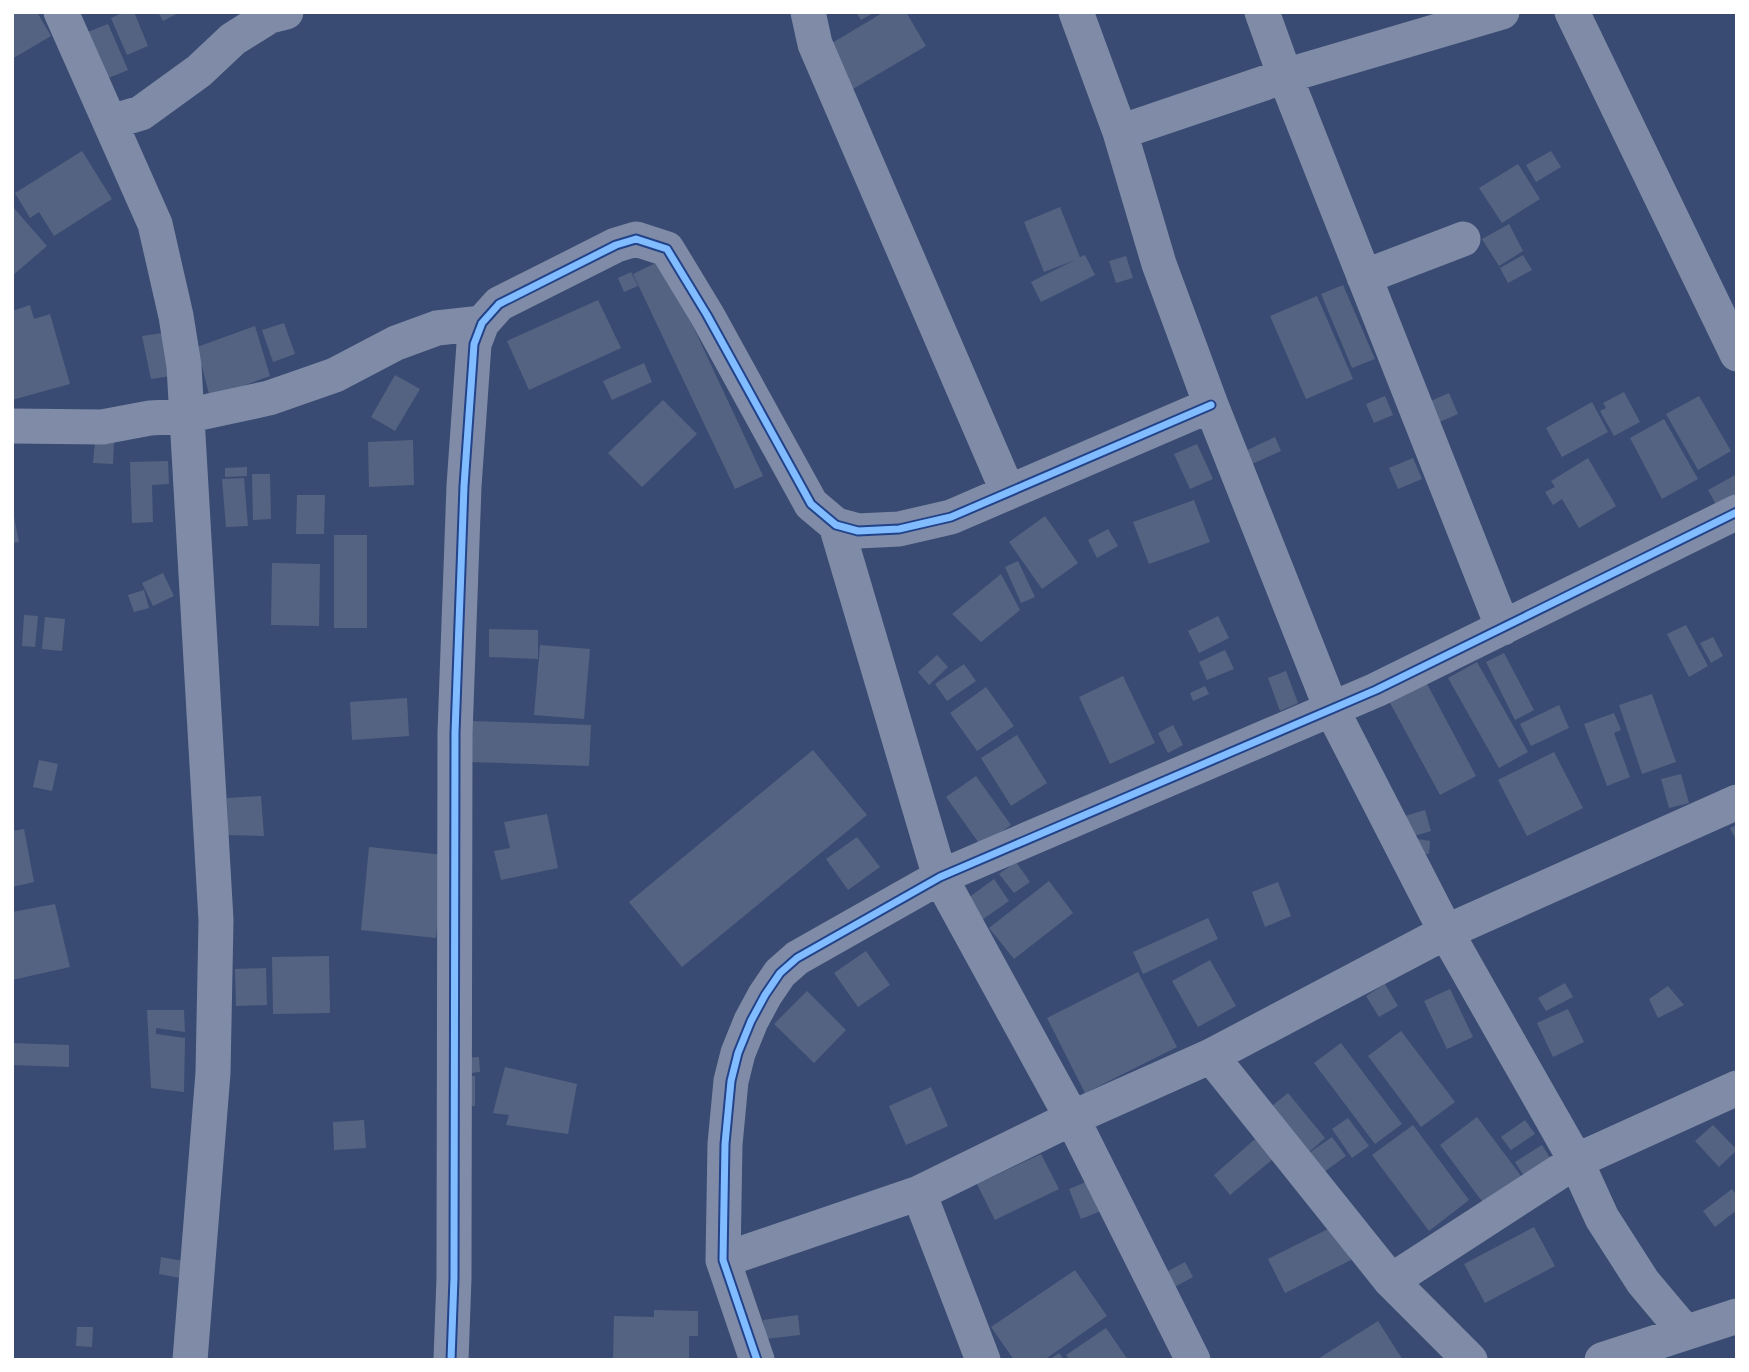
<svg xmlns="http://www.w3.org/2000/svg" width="1749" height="1372" viewBox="0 0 1749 1372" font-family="Commissioner,sans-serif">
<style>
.building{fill:#556382}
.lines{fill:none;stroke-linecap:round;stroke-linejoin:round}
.minor{stroke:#808ca7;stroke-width:35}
.cycleway-casing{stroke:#224289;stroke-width:11}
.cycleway{stroke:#80bcff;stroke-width:7}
</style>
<rect width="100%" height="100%" fill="#394b72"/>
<path class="building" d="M12,12H37L51,36L12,59Z
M124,12H134L148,46L127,55L111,18Z
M158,12H180L163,21Z
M856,12H875L861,20Z
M884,12H906L926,46L853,89L827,46Z
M108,24L128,70L106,79L80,35Z
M82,151L112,199L54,236L39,212L30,218L15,193Z
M1551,151L1561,167L1536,182L1526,165Z
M1518,164L1540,199L1502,223L1479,188Z
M12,206L47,246L12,276Z
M1060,207L1080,257L1085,255L1095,275L1041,302L1031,282L1075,260L1044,272L1024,222Z
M1509,224L1523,251L1499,266L1482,239Z
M1523,255L1532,270L1508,283L1500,268Z
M1126,256L1133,278L1116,283L1109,261Z
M662,260L763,476L735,489L633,274Z
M631,272L638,286L624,292L618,278Z
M1343,285L1375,359L1352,368L1321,294Z
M1317,296L1353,379L1306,399L1270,316Z
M598,300L621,348L529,390L507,341Z
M30,305L34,319L50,314L70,384L12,400V311Z
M284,323L295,354L273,362L262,330Z
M255,326L270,376L210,398L197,347Z
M162,333L171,376L151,379L142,336Z
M644,363L652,382L612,400L603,381Z
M395,375L420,389L395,431L371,417Z
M1624,392L1640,422L1614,436L1600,411L1606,408L1603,403Z
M1449,393L1458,414L1435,424L1426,403Z
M1385,396L1393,415L1374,423L1366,404Z
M1699,396L1731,451L1698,470L1666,414Z
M663,400L697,434L642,487L608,453Z
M1592,402L1608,432L1562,457L1546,428Z
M1664,419L1698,479L1662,499L1630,438Z
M1275,437L1281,451L1250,465L1243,452Z
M413,440L414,485L369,487L368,442Z
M95,441L114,442L113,464L93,463Z
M1197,444L1213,479L1190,489L1174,454Z
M1413,458L1422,479L1398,489L1389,468Z
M1588,458L1616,506L1579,528L1562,499L1553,505L1545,492L1555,487L1551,481Z
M168,461L169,484L152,485L153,522L132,523L130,462Z
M247,467V476L225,477V468Z
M252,474H270L271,519L253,520Z
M1737,474V507L1722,515L1708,490Z
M244,478L248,526L226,527L222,479Z
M297,495H325L324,534H296Z
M1194,500L1210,542L1149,564L1133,522Z
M12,507L19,542L12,543Z
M1045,516L1078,563L1042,589L1009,542Z
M1108,529L1118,546L1097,558L1088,540Z
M334,535H367V628H334Z
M1018,561L1035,597L1021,603L1005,567Z
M272,563L320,564L319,626L271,625Z
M163,573L174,596L153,606L142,583Z
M1001,574L1020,610L981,642L952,614Z
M144,590L149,608L134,612L128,595Z
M24,615L38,616L35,647L22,646Z
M1218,616L1229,638L1199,653L1188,631Z
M45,617L65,619L62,651L42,649Z
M1686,625L1708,666L1689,677L1667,634Z
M489,629L538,630V659L489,657Z
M1713,637L1723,656L1711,663L1700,643Z
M540,645L590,649L584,719L534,715Z
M1225,650L1234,669L1207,680L1199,662Z
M1504,653L1534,710L1515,720L1486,662Z
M937,655L948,667L929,685L918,672Z
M1477,662L1528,752L1499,768L1448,678Z
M964,664L976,681L947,701L935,684Z
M1286,671L1298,703L1280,711L1268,678Z
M1123,676L1155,743L1110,764L1079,697Z
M1426,682L1476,776L1440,795L1389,701Z
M1205,686L1209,694L1193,701L1190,693Z
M986,687L1014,726L977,751L950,713Z
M1652,694L1676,762L1642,774L1619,705Z
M407,698L409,736L352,740L350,702Z
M1559,705L1569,728L1531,746L1520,724Z
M1614,713L1621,730L1614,733L1630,777L1607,786L1584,724Z
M471,721L591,725L589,766L470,762Z
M1173,725L1183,745L1168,753L1158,733Z
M1017,735L1047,783L1011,806L981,758Z
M813,750L867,815L682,967L629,902Z
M1554,752L1583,808L1527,836L1498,780Z
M39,760L58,764L52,791L33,787Z
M1681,774L1689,803L1669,808L1661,779Z
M976,776L1011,825L981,846L946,797Z
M261,796L264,836L228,835L227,798Z
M1425,810L1431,831L1411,837L1405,816Z
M547,814L558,868L501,880L494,851L510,848L504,822Z
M1737,825V842L1730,828Z
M24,829L34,882L12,887V831Z
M857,837L880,867L848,890L826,859Z
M1418,839L1430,841L1429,854L1416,853Z
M369,847L444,855L436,938L361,930Z
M1016,862L1030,882L1014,893L999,874Z
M994,879L1009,901L979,922L964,901Z
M1049,881L1073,913L1014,959L989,928Z
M1278,882L1291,916L1265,927L1252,892Z
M55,904L70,967L12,980V912Z
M1208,918L1218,939L1143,974L1133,952Z
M866,951L890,985L858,1007L834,973Z
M329,956L330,1013L273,1014L272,957Z
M1210,960L1236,1006L1198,1027L1172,981Z
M266,968L267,1005L236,1006L235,969Z
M1138,972L1177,1047L1085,1093L1047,1018Z
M1565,983L1573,997L1546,1011L1538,998Z
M1385,984L1398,1006L1379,1017L1366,996Z
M1668,986L1684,1005L1658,1018L1649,999Z
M1450,989L1473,1037L1447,1049L1424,1001Z
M807,991L846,1030L814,1063L774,1024Z
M1568,1009L1584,1042L1553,1057L1537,1023Z
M147,1010H184L185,1032L156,1028V1034L185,1038L184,1092L151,1088Z
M1401,1031L1455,1102L1421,1127L1368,1056Z
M12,1043L69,1045V1067L12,1065Z
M1341,1043L1402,1124L1375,1144L1314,1063Z
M479,1057L480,1072L463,1074L461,1058Z
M505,1067L577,1084L568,1134L506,1125L509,1115L493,1113Z
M459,1076H475V1106H459Z
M931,1087L948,1126L906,1145L889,1106Z
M1288,1093L1325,1138L1306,1155L1267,1110Z
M1477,1117L1524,1180L1487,1208L1440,1145Z
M1348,1118L1369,1146L1352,1158L1332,1129Z
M364,1120L366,1148L334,1150L333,1122Z
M1525,1120L1535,1134L1511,1150L1501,1137Z
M1413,1125L1469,1200L1429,1231L1372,1155Z
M1713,1125L1737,1150L1719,1167L1695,1141Z
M1332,1137L1346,1156L1320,1175L1306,1155Z
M1255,1139L1273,1159L1230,1195L1214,1175Z
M1542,1145L1554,1164L1527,1181L1515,1162Z
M1041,1154L1059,1189L995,1220L977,1184Z
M1093,1179L1106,1209L1081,1219L1069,1189Z
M1732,1189L1737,1196V1210L1715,1227L1703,1211Z
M1334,1226L1351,1260L1285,1293L1268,1259Z
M1534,1227L1555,1266L1485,1303L1464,1264Z
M161,1257L183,1261L180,1278L159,1274Z
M1185,1262L1193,1277L1169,1290L1161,1275Z
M1075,1270L1107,1316L1044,1360H1014L991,1327Z
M654,1310L698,1311V1336H689V1360H613L614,1316L654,1317Z
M798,1315L800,1335L765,1339L763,1320Z
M1378,1321L1403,1360H1316Z
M77,1327H93L92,1347L76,1346Z
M1106,1328L1128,1360H1070L1066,1355Z
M1059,1353L1064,1360H1049Z"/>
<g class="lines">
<path class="minor" d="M61,12L155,224L176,316L184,366L216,920L213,1073L190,1360
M808,12L815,44L1008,492
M1076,12L1120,132L1159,264L1211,405L1331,708L1446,932L1576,1161L1602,1218L1643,1282L1685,1332
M1262,12L1285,76L1503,628
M1572,12L1737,354
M111,122L141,113L199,71L233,39L270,16L286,12
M1120,132L1285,76L1502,12
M1364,277L1463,239
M12,426L102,427L150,418L186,416L269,398L335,375L396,343L437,328L482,323
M836,525L940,877L1072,1118L1193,1360
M1211,1056L1391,1281L1470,1360
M919,1193L983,1360
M723,1260L919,1193L1072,1118L1211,1056L1446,932L1737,802
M1391,1281L1576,1161L1737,1088
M451,1360L454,1278L455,733L464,486L474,344L482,323L499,304L616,245L636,239L667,249L707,315L811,504L836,525L858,531L899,529L951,517L1211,405
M757,1360L723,1260L725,1144L731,1081L738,1053L751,1021L765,995L780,973L797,958L940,877L1376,690L1737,512
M1602,1360L1737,1316"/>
<defs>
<path id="cycleway" d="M451,1360L454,1278L455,733L464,486L474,344L482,323L499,304L616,245L636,239L667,249L707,315L811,504L836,525L858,531L899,529L951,517L1211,405
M757,1360L723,1260L725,1144L731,1081L738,1053L751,1021L765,995L780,973L797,958L940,877L1376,690L1737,512"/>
</defs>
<use href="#cycleway" class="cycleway-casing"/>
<use href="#cycleway" class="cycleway"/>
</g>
<rect width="1749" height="1372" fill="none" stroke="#ffffff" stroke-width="28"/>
</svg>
